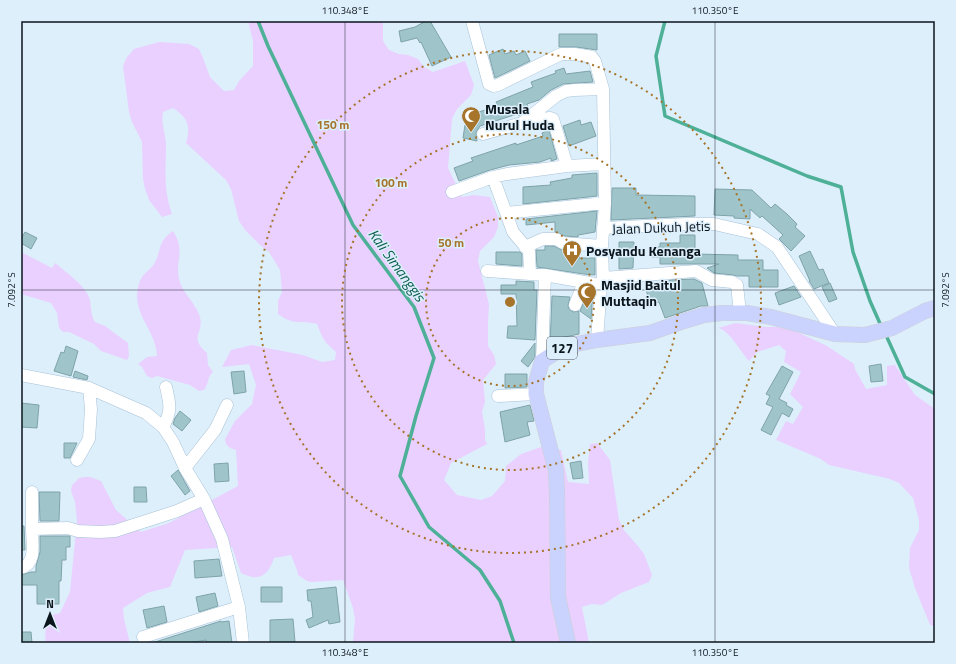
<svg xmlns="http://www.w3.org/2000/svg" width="956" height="664" viewBox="0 0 956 664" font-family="'Titillium Web',sans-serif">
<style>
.green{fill:#e9d0ff}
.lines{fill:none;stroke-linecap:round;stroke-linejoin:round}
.stream{stroke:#4db097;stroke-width:3.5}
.building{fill:#9fc5cb;stroke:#7ea3a9}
.minor-casing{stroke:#a7c2d7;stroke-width:13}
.major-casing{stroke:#ced0d2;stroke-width:16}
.minor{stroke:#fff;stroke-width:12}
.major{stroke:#cad3fd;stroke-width:15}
.ticks{fill:none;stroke:#0b151c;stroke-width:1;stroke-opacity:0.45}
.ring{fill:none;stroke:#a6752b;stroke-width:2;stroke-dasharray:2 4}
.labels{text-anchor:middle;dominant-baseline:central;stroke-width:3;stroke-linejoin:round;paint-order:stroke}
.shield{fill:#deeffc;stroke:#4a565f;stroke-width:1}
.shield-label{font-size:13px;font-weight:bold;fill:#0b151c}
.poi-label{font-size:14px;font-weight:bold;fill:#0b151c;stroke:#deeffc;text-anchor:start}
.street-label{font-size:14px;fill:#0b151c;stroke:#deeffc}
.water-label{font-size:15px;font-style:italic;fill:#0c5e4e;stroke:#deeffc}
.centre{fill:#a6752b;stroke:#deeffc;stroke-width:2}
.ring-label{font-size:12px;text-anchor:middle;font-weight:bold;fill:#a6752b;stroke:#deeffc;stroke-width:3;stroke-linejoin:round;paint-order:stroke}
.neatline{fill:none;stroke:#0b151c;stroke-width:1.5}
.ticks-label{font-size:10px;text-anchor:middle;fill:#0b151c}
</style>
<rect width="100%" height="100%" fill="#deeffc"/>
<path class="green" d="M248,21H383V41L389,50L399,54L408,55L418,59L424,67L433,72L465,61L474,85L471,95L457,109L452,119L448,168L462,197L474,195L490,197L498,217V227L494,237L480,251L478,261L489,304L488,323V346L494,355L496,364L483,380L485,402L482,412L485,429V440L487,444L451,463L444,480L457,495L481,500L492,496L505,481L506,466L521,454L541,447L561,450L568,482L589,484L588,463L590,444L597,443L610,460L619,520L624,530L638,546L644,554L652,575L649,582L621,593L602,605L592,604L582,607L589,643H353L355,619L353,608L343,580L312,582L307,581L298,575L297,570L291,555L274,558C268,576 259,582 241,573L232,547L185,550L170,587L147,593L123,608L124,619L130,643H45L46,617L60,613L70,592L77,521L75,502L71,491L72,485L79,478L85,477H90L101,481L116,510L141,532L169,523L238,486L236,450L230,448L226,444L225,439L235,421L252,404L253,399L256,385L249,364L222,367L231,350L252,345L303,355L322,362L335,360L336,352C325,343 322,338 317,324C300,320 294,326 278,314V301L282,292L280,270L269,252L260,245L245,230L239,221L231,189L226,180L186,143C191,126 188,118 173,108L163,112C161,125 165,131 166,143C166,170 163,188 172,214L162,217L149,200L145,189L143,179L142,142L132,122L129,112L123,66L127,57L134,49L159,42L189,44L199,49L203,58L210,77L224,91L234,90L239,81L253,66V41Z
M173,231C186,251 175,260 179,279C182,293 196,303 200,317C204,335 188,336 207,353L208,365L213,372C207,377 209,384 204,390L199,391L190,385L157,376L152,378L147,376L142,367L138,364L147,357L157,356C156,328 128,312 140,281C143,273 150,270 154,264C162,250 157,242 173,231Z
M21,252L52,268L55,263C65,271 85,286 89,297C92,306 90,314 95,322L105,326L128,343L129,356L127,360L101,351L94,344L69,332H63L59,328L57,313L51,303L21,294Z
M736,323L766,327H777L793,330L827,346L854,364L855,369L866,389L887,385V366L895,365L915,395L935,409V626L930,625L915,588L909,568L910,548L919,530V520L913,498L899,483L890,479L829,465L821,459L776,440L786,421L793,424L803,407L790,394L801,372L784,362L786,351L779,345L757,352L749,361C741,352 729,330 718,328Z"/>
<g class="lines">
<path class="stream" d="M258,21L268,46L353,225L414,307L434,358L416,416L400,476L429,527L480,570L500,601L514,643
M665,21L656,56L665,116L807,176L841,187L853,252L870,301L882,328
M885,333L905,377L935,394"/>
</g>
<path class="building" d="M426,21H430L451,57L432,66L421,42L420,43L417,38L401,42L399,31L415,27Z
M559,34H597V50L576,47H559Z
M503,49L505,54L514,51L516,55L525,51L530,61L495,78L489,55Z
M564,68L566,74L590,71L593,82L563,84L551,90L539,100L527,104L528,108L519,116L517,114L480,126L476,133L477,141L463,138L465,125L473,127L469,115L498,106L496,102L533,87L531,82L556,73L555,71Z
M580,120L581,125L591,122L596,136L569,146L563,126Z
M549,130L557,159L551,161V158L540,162L509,165L490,170L459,181L454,168L473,161L471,158L516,143V145L543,136L542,133Z
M597,173V196L523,204V187L551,185L550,182L572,178V175Z
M612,188H636V195L695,196V216L611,220Z
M715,189L752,190L771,208L775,204L787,214L797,224L795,227L805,236L791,251L779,239L783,235L762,216L760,218L750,209V219L734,218V216L714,215Z
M597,211L595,232L578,235V237L565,236L555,232V222L526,225V219Z
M25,232L37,238L31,249L21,243V239Z
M680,235H695V254L738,255V260H763V270H778V287H749V276H737L733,275L714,273L707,268L719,264H660V257H652L653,247H660V243H680Z
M619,242H634L633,268L619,269Z
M545,246H554L562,250L579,252V258H595V275L584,274L537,267L536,250H545Z
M810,251L819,270L823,269L829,283L814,289L809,281H810L799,256Z
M496,252H520L522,254V266L496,264Z
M694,279L702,283L708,306H701L665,318L659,302L651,305L646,290L671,280Z
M516,281L534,282V290H537L535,340L507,338L508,326H517L516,294H501V285H516Z
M830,283L837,299L829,302L822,287Z
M794,286L801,297L779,305L775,293Z
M589,290L593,291L591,319L580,311Z
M552,296L570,297L568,306L569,309L573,312L579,311V334L560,338V339L550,345Z
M535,343V357L528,367L521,361Z
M66,346L78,351L71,376L54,371L61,352L64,353Z
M881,364L883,381L871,382L869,366Z
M782,366L793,372L779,399L787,403L786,405L793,409L789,417L782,413L771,435L761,430L773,407L766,404L770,396L766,394Z
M75,371L88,376L87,380L73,377Z
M244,371L246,392L234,394L231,372Z
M505,374H527V387L505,388Z
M21,403L39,405L37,428L21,427Z
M530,405L534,421L527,422L530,435L505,442L500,412Z
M180,411L191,420L182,431L173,424L175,418Z
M64,443H77L70,458H64Z
M581,461L583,478L573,479L570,463Z
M228,463L229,481L215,482L214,464Z
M178,470L190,491L185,495L171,476Z
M134,487H146L147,502H134Z
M39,492H60L59,521H40Z
M21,526H24L25,550H21Z
M40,536H70V547H66V560H62L61,581H59V604H37V585H21V575L31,572H36V566L40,552Z
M219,559L222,576L195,578L194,561Z
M261,587H282V602H261Z
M336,587L340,622L329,624L328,620L309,628L306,620L313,617L311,601H308L307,590Z
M215,593L218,606L199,612L196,597Z
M164,606L167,622L147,628L143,610Z
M293,619L295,642L270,643V620Z
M221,621V622L229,621L232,643H207L206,640L188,643H152Z
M21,632H31L32,643H21Z"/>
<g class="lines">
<defs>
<path id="minor" d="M472,21L489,84L493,86L498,85L561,54H575L587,56L592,57L595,61L603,89L605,203L602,246L603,278L601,285L597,340
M525,122L550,118L553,119L567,166
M483,134L522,123L556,96L566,91L574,90L603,89
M493,177L513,232L529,251L530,273
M452,192L493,177L507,174L567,166L604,164
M506,213L605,203
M603,228L687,224H714L758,234L777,247L835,334
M525,247L543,239H556L563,243L602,246
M487,271L545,275L601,285
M603,278L696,271L712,280L732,282L737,285L740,313
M575,305L584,282
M542,361L545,275
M21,375L89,388L146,413L163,427L173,442L185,468L204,499L222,539L239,607L243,643
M498,396L536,394
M163,427C172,411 170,404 166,387
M77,460L89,439L91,409L89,388
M185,468L215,430L227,405
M32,492V529
M21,568C37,564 32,542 32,529L68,528L78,531L100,532L115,531L177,511L204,499
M143,637L239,607"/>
<path id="major" d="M568,643L558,597L557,492L556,471L536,394V382L542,361L566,346L597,340L650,333L684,321L704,315L722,313H747L771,317L835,334L865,335L892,328L925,311L935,308"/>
</defs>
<use href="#minor" class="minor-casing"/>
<use href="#major" class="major-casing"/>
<use href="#minor" class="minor"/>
<use href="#major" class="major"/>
</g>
<path class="ticks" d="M345,21V643M715,21V643M21,290H935"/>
<g class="ring">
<circle cx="510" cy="302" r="84"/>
<circle cx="510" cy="302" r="168"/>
<circle cx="510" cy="302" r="251"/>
</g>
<defs>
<symbol id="mosque-pin" viewBox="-11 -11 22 30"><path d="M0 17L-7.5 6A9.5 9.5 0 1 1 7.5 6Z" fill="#a6752b" stroke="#deeffc"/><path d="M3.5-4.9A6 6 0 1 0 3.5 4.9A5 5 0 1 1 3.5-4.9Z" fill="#fff"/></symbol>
<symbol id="hospital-pin" viewBox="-11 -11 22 30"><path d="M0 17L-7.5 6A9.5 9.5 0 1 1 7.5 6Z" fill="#a6752b" stroke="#deeffc"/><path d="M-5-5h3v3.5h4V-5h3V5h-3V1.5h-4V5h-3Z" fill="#fff"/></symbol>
</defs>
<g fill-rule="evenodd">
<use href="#mosque-pin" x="460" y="105" width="22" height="30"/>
<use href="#hospital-pin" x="561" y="239" width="22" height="30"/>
<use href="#mosque-pin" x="576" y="281" width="22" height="30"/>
</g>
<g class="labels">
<rect class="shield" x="547" y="337" width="30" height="22" rx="3"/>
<g class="shield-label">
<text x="562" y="348">127</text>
</g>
<g class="poi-label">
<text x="485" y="108">Musala<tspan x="485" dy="16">Nurul Huda</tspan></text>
<text x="586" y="250">Posyandu Kenanga</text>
<text x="601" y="284">Masjid Baitul<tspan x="601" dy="16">Muttaqin</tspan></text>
</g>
<g class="street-label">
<text transform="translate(661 227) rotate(-2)">Jalan Dukuh Jetis</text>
</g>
<g class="water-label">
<text transform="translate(397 265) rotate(54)">Kali Simanggis</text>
</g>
</g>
<circle cx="510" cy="302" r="6" class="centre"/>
<g class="ring-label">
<text x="333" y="129">150 m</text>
<text x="391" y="187">100 m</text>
<text x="451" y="247">50 m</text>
</g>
<rect width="956" height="664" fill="none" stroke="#deeffc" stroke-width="44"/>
<g transform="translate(50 614)" stroke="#deeffc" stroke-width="3" paint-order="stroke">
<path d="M0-3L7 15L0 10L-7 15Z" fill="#0b151c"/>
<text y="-6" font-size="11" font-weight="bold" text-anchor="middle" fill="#0b151c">N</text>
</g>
<rect x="22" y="22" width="912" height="620" class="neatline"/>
<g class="ticks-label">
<text x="345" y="14">110.348°E</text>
<text x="715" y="14">110.350°E</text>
<text transform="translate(11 290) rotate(-90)" y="4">7.092°S</text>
<text transform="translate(945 290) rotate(-90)" y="4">7.092°S</text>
<text x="345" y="656">110.348°E</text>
<text x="715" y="656">110.350°E</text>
</g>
</svg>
